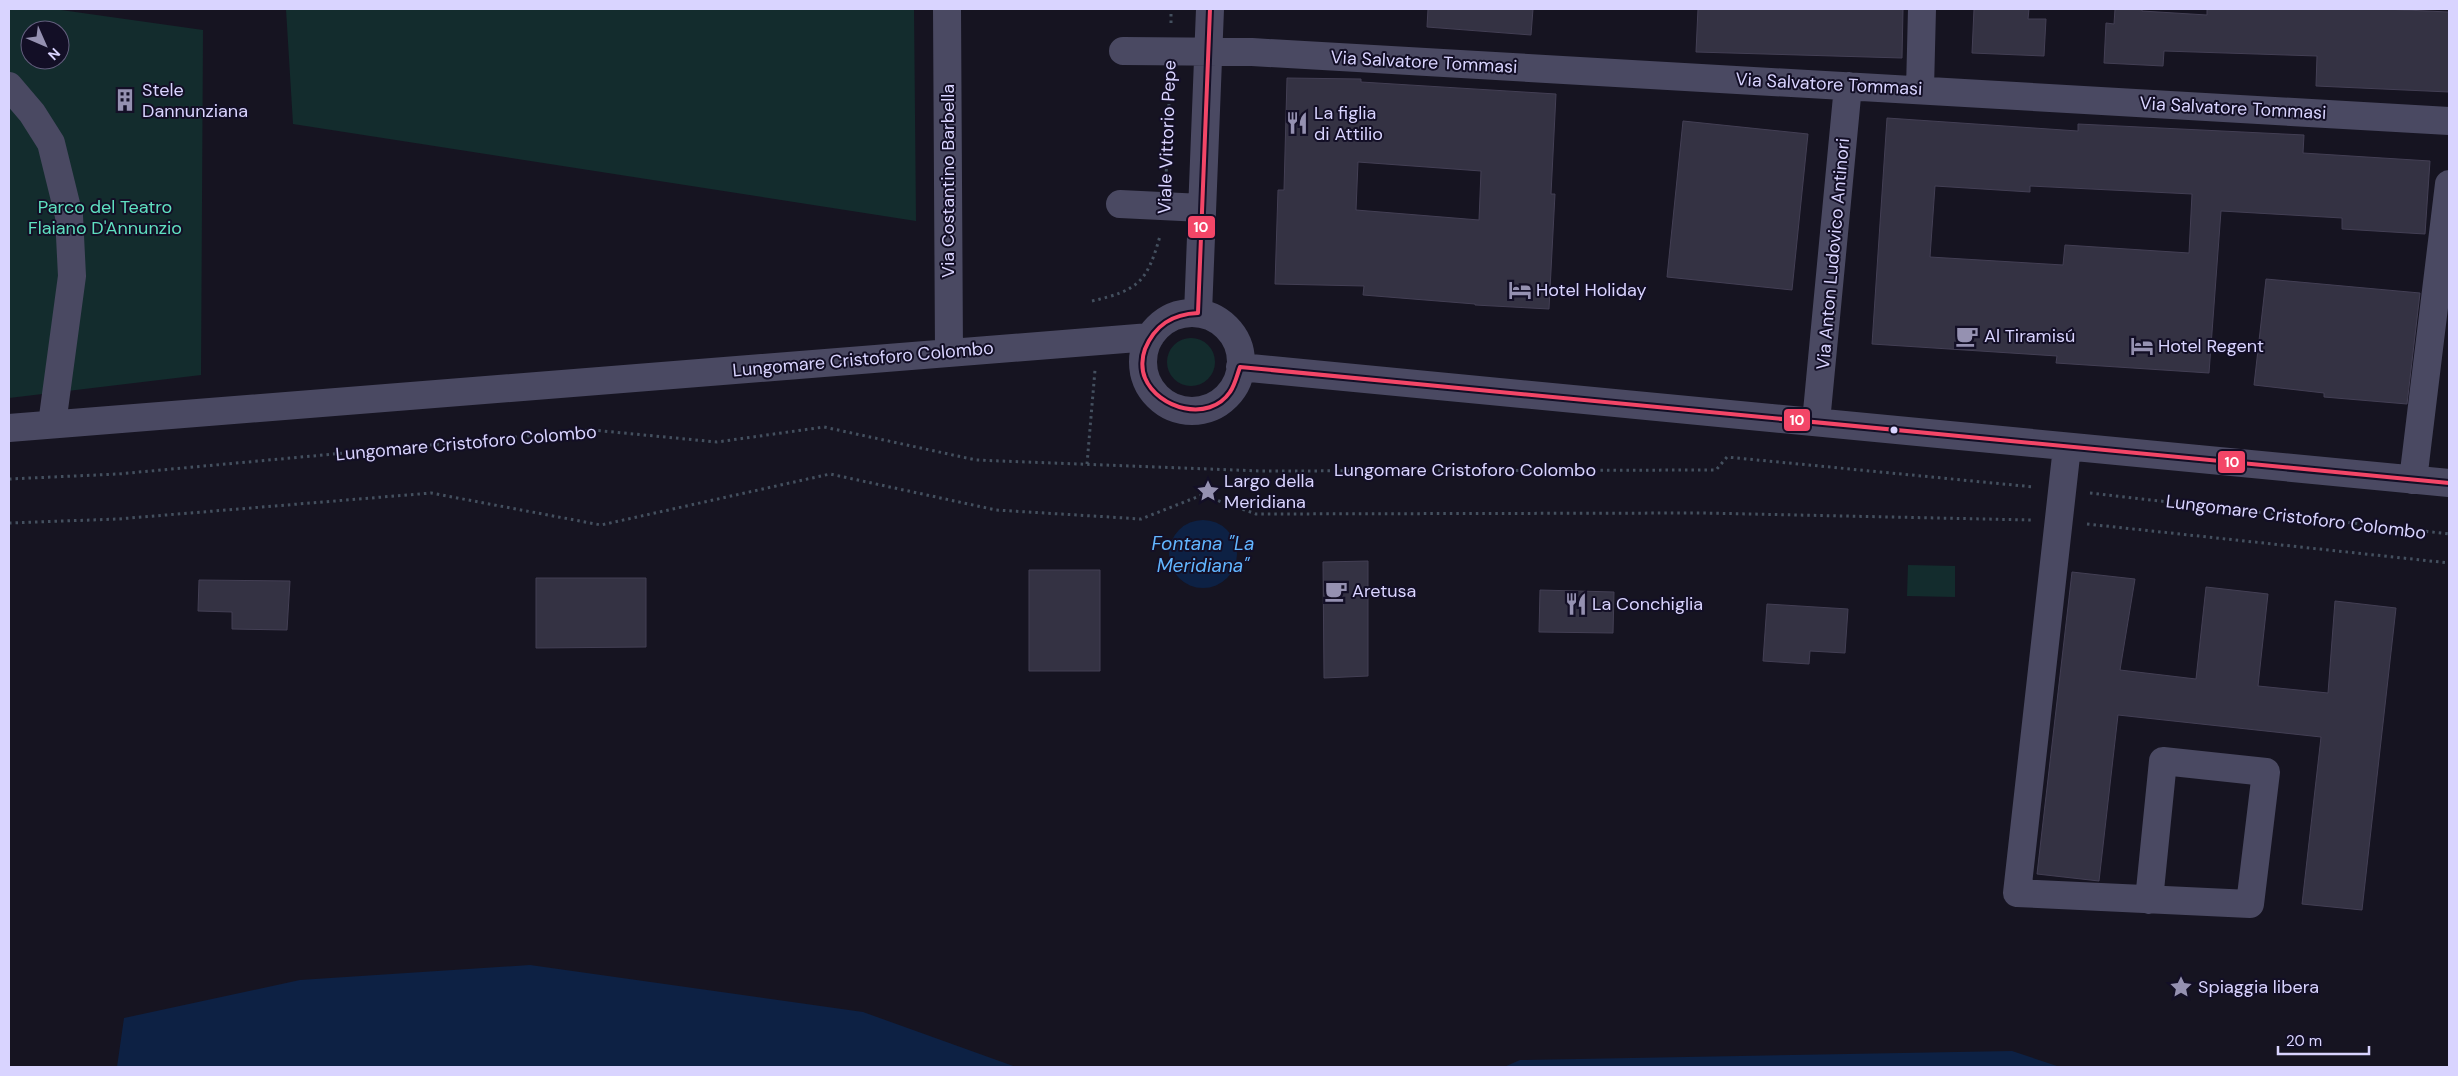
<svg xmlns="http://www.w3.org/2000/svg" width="2458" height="1076" viewBox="0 0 2458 1076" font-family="'DM Sans',sans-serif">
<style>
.green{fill:#132c2d;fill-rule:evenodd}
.water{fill:#0d2144}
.building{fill:#343243;stroke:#433f54;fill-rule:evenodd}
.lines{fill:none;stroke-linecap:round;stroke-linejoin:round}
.path{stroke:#44505f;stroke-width:3;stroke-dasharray:2.5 4;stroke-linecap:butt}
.minor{stroke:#4a4962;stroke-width:28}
.bus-1-casing{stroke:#130f26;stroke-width:8}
.bus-1{stroke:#f34667;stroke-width:4}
.bus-dot{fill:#d9d4ff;stroke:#130f26;stroke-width:2}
.labels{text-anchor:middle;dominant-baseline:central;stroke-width:4;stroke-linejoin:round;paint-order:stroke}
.street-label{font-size:18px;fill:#d9d4ff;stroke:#130f26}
.poi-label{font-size:18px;fill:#d9d4ff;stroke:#130f26;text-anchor:start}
.park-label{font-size:18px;fill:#5fe0c0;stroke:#130f26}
.water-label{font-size:19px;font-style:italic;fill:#62b6ff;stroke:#130f26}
.line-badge{stroke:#130f26;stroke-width:2}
.badge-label{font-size:14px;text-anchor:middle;font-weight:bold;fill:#fff}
</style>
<rect width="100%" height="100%" fill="#161421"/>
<path class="green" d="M9,9H54L203,30L201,375L9,398ZM30,30H60V60H30Z
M286,9H914L916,221L293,124Z
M1167 362a24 24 0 1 1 48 0a24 24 0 1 1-48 0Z
M1908,565L1955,566V597L1907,596Z"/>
<path class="water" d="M1169 554a34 34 0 1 1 68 0a34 34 0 1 1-68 0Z
M530,965L863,1012L1016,1067H117L124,1018L300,980Z
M2012,1051L2060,1067H1504L1520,1060Z"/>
<path class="building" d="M1428,9H1533L1531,35L1427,27Z
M1698,9H1903L1902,58L1696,52Z
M1974,9H2029L2028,19H2046L2044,56L1972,53Z
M2115,9H2142V11L2207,15V9H2383L2449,12V92L2316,86L2317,56L2164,51L2163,66L2104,63L2106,23L2114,24Z
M1287,78L1361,79V82L1556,94L1551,194H1555L1549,309L1475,305V304L1363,295L1364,286L1275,284L1278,190H1284ZM1358,162L1481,171L1479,220L1356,210Z
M1887,118L2078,131V124L2304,135L2303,153L2430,161L2425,234L2342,229V218L2221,211L2209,373L2056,363L2057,356L1872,344ZM1935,186L2030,192V186L2192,194L2189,253L2065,245L2063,265L1930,257Z
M1683,121L1808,134L1792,290L1667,277Z
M2266,279L2420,293L2407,404L2324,397V393L2254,385Z
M1368,561V676L1324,678L1323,562Z
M1029,570H1100V671H1029Z
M2072,572L2135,579L2120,670L2196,679L2206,587L2268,594L2258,686L2328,693L2335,601L2396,608L2362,910L2302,904L2321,737L2118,715L2099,881L2037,874Z
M536,578H646V647L536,648Z
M199,580L290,581L287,630L232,629V612L198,611Z
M1540,590L1614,592L1613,633L1539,632Z
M1767,604L1848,609L1845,653L1810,651L1809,664L1763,661Z"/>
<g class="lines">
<path class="path" d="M1171,23V9
M1166,178L1170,79
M1092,301C1139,290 1147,282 1160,236
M1087,464L1095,370
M9,479L118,474L593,430L717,442L824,427L976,460L1260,471L1716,470L1727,457L2034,487
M2090,493L2449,534
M9,523L118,519L431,493L601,525L830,474L996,510L1141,519L1202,495L1256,514L1703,513L2031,520
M2087,524L2449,563"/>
<path class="minor" d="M947,9L949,353
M1123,51L1252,52L2449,121
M9,86L32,113L51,143L69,216L72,276L52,424
M1920,89L1922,9
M1120,204L1202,208
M1198,313L1210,9
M1143 362a49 49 0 1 1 98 0a49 49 0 1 1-98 0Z
M1240,367L2449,483
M1816,422L1848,86
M9,428L1150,337
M2067,447L2017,893L2250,904L2266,772L2163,761L2149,900
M2413,480L2449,184"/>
<defs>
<path id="bus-1" d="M1210,9L1198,313C1172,314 1155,325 1145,349C1142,357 1141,369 1145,378C1158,409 1209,423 1230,392C1235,385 1237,375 1240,367L2449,483"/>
</defs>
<use href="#bus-1" class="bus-1-casing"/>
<use href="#bus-1" class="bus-1"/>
</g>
<defs>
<symbol id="building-bare" viewBox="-9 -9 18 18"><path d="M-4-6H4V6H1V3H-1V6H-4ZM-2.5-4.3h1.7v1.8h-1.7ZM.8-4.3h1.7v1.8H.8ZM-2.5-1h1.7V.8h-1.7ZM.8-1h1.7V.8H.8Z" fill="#9591b1" stroke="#130f26" stroke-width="2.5" paint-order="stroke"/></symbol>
<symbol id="restaurant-bare" viewBox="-9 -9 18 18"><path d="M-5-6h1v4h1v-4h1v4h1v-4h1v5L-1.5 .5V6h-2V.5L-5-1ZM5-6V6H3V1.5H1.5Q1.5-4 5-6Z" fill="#9591b1" stroke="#130f26" stroke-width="2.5" paint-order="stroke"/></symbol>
<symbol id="hotel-bare" viewBox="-9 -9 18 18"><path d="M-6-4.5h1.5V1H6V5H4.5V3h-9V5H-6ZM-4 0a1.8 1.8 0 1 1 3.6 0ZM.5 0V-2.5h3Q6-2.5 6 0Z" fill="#9591b1" stroke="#130f26" stroke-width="2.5" paint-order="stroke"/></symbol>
<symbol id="cafe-bare" viewBox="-9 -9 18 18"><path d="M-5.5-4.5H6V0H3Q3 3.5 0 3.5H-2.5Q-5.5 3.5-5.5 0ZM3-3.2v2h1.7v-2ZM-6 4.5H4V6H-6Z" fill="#9591b1" stroke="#130f26" stroke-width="2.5" paint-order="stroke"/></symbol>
<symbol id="sight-bare" viewBox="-9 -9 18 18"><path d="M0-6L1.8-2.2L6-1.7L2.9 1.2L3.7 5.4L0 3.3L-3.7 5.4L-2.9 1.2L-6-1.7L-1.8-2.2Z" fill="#9591b1" stroke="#130f26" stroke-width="2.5" paint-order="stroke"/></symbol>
</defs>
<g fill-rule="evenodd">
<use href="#building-bare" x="109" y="84" width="32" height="32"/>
<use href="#restaurant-bare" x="1281" y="107" width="32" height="32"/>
<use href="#hotel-bare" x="1504" y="274" width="32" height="32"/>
<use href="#cafe-bare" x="1951" y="320" width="32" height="32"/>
<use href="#hotel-bare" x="2126" y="330" width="32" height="32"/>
<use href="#sight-bare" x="1192" y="475" width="32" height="32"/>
<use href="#cafe-bare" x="1320" y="575" width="32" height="32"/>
<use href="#restaurant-bare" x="1560" y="588" width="32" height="32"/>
<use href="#sight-bare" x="2165" y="971" width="32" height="32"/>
</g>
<circle class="bus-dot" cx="1894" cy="430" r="4.5"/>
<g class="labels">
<g class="street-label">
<text transform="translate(1424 62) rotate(3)">Via Salvatore Tommasi</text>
<text transform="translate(1829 84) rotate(3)">Via Salvatore Tommasi</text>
<text transform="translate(2233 108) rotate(3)">Via Salvatore Tommasi</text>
<text transform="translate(1167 137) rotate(-88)">Viale Vittorio Pepe</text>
<text transform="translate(948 181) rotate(-90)">Via Costantino Barbella</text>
<text transform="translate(1833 254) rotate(-85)">Via Anton Ludovico Antinori</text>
<text transform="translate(863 359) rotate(-5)">Lungomare Cristoforo Colombo</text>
<text transform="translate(466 443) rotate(-5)">Lungomare Cristoforo Colombo</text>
<text x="1465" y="470">Lungomare Cristoforo Colombo</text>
<text transform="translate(2296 517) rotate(7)">Lungomare Cristoforo Colombo</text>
</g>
<g class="poi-label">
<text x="142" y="90">Stele<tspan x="142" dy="21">Dannunziana</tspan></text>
<text x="1314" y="113">La figlia<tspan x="1314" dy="21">di Attilio</tspan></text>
<text x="1536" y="290">Hotel Holiday</text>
<text x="1984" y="336">Al Tiramisú</text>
<text x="2158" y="346">Hotel Regent</text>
<text x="1224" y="481">Largo della<tspan x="1224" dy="21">Meridiana</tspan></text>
<text x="1352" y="591">Aretusa</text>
<text x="1592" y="604">La Conchiglia</text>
<text x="2198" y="987">Spiaggia libera</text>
</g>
<g class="park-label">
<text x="105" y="207">Parco del Teatro<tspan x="105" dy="21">Flaiano D'Annunzio</tspan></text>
</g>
<g class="water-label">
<text x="1203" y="543">Fontana "La<tspan x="1203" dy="22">Meridiana"</tspan></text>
</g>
</g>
<g class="line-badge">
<rect x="1187" y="215" width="29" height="24" rx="5" fill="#f34667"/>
<rect x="1783" y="408" width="28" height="24" rx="5" fill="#f34667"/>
<rect x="2217" y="450" width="29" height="24" rx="5" fill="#f34667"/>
</g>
<g class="badge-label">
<text x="1201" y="232">10</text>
<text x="1797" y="425">10</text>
<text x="2232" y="467">10</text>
</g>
<rect width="2458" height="1076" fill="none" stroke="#d9d4ff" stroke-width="20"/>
<g transform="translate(45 45) rotate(135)"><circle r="24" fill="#130f26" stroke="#625e7d"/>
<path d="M0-4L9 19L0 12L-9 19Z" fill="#9591b1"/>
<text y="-8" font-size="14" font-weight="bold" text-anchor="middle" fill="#d9d4ff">N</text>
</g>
<path d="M2278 1046v8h91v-8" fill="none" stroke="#d9d4ff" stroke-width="2.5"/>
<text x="2286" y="1046" font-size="15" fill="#d9d4ff" stroke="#130f26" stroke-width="4" paint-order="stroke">20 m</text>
</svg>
